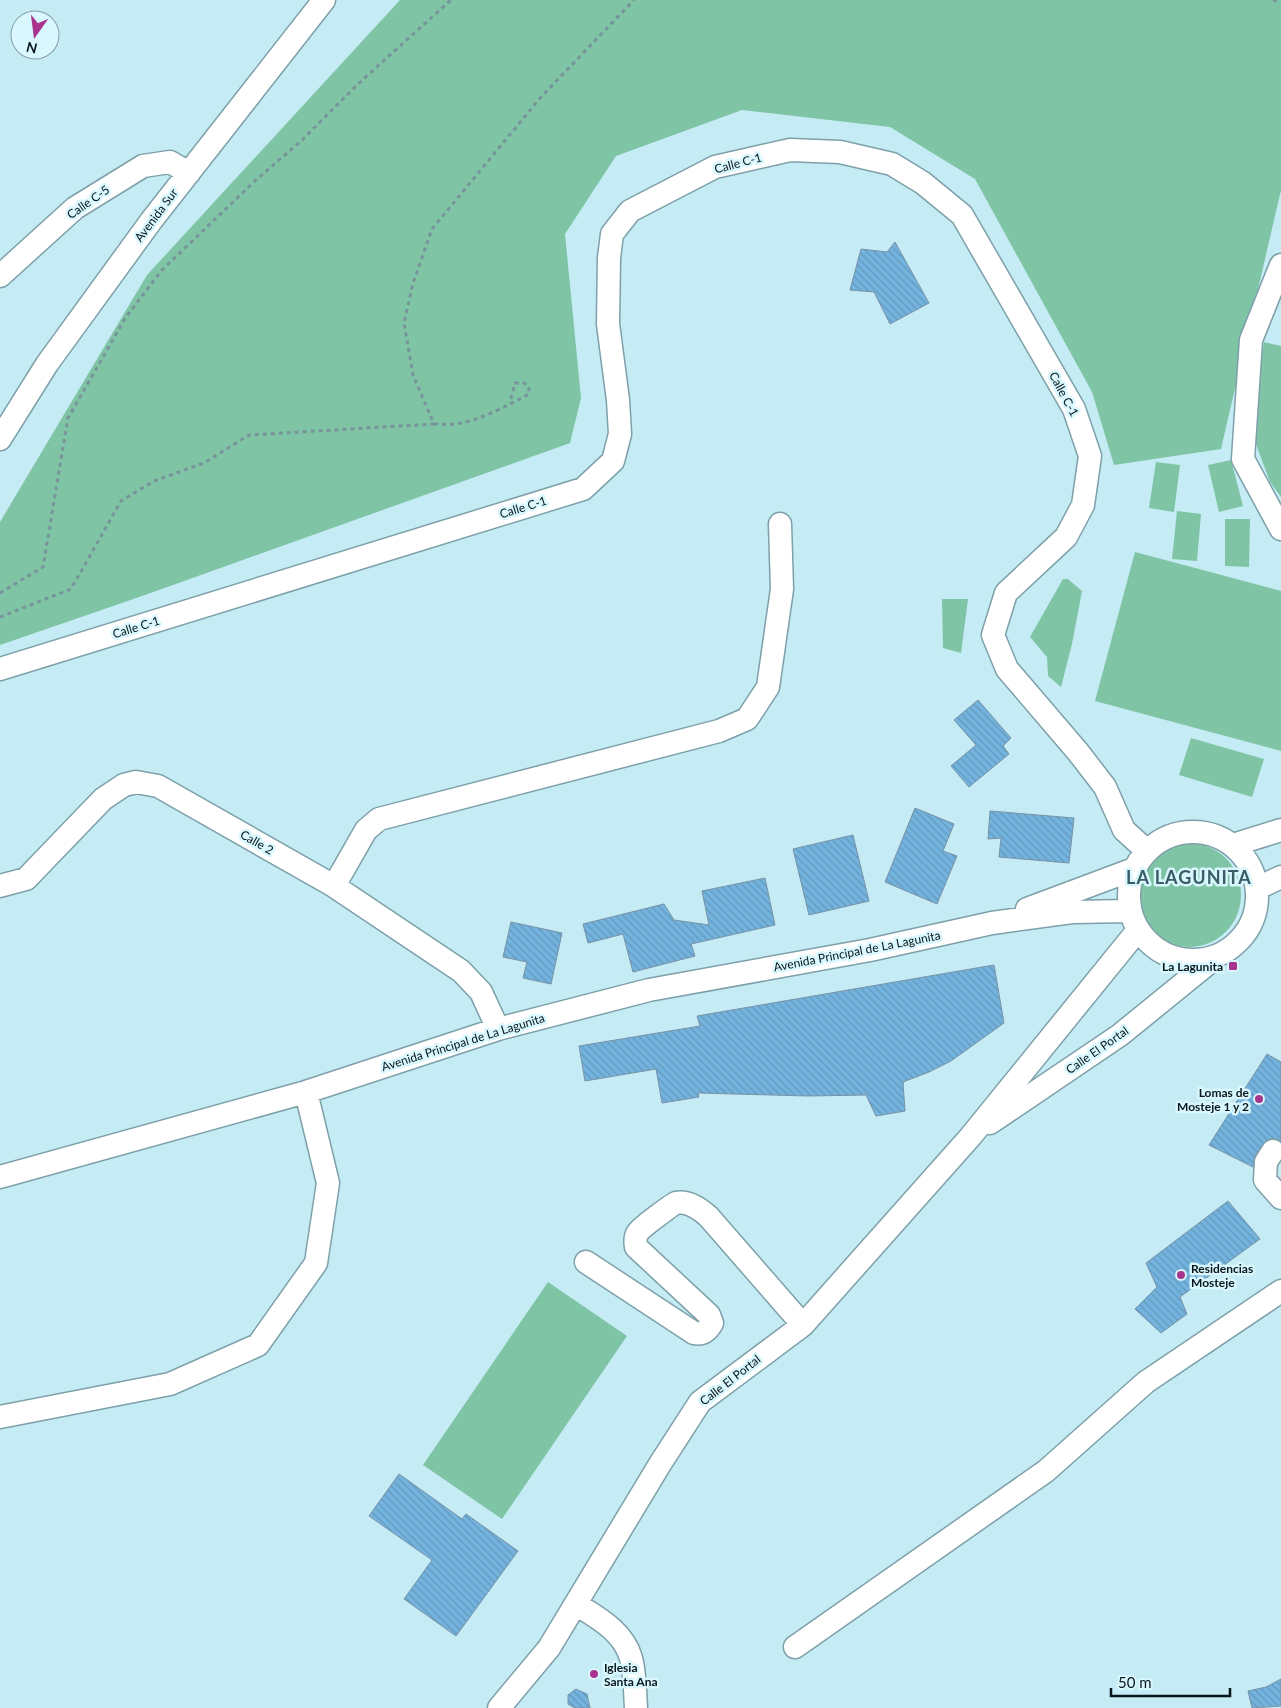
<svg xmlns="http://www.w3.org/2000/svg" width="1281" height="1708" viewBox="0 0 1281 1708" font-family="Lato,sans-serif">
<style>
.green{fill:#7fc4a5}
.building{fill:url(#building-back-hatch);stroke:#7892a5}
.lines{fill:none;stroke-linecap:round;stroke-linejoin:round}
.minor-casing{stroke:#7da0a9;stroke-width:25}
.path{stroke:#78949b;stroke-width:3;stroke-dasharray:4 4;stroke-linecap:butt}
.minor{stroke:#fff;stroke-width:22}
.poi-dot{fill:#a9348d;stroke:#d9f7fe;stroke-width:2}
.labels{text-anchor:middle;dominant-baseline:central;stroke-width:5;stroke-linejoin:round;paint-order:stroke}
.street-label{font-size:12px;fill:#09171b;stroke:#d9f7fe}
.poi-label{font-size:12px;font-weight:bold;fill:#09171b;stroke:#d9f7fe;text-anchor:end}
.district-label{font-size:18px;font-weight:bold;letter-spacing:1px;fill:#3a5c64;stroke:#d9f7fe}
</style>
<defs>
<pattern id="building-back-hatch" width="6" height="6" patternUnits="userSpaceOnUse" patternTransform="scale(1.25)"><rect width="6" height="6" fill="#73b3de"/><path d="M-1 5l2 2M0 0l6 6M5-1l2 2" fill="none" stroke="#6299be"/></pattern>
</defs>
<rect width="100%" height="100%" fill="#c5ebf4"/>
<path class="green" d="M400,0H1281V190L1221,449L1114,465L1092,392L975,179L890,127L742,110L616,156L565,234L581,398L570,443L145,595L0,645V522L147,275Z
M1264,342L1281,346V497L1270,482L1253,436L1256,392Z
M1231,460L1243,506L1219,512L1208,465Z
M1156,462L1180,465L1174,512L1149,508Z
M1177,511L1201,514L1197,561L1172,559Z
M1225,519H1250L1249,567L1225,566Z
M1135,552L1281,591V751L1095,701Z
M1063,579H1068L1082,591L1072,644L1061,687L1048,676L1047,657L1030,637Z
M942,599H968L961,653L943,648Z
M1191,738L1264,759L1252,797L1179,775Z
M1137 895a52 52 0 1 1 104 0a52 52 0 1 1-104 0Z
M548,1282L627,1336L502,1519L423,1465Z"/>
<path class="building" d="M895,242L929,303L890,324L874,292L850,290L861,249L887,252Z
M978,700L1011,738L1003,746L1009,754L969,787L951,766L976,745L954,720Z
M915,808L954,824L943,851L957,856L937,904L885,882Z
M990,811L1074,818L1069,863L999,857L1001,838L988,839Z
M853,835L869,901L809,915L793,849Z
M765,878L775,925L691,944L695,956L633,972L623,934L588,943L583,924L664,904L674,920L709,925L702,891Z
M511,922L562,933L551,984L523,978L527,962L503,957Z
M994,965L1004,1023L951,1061L929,1072L903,1082L905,1111L876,1116L866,1095L808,1096L698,1093L699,1097L662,1103L656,1069L585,1081L579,1046L700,1026L697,1016Z
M1267,1054L1281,1062V1141L1274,1138L1267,1140L1255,1155L1253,1167L1209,1145Z
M1228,1201L1260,1239L1180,1297L1187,1314L1161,1333L1135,1309L1157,1287L1146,1263Z
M399,1474L462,1519L466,1514L518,1551L456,1636L404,1599L432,1560L369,1516Z
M1281,1679V1706L1252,1708L1248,1691L1266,1687Z
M576,1689L587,1694L590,1708H575L568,1704V1695Z"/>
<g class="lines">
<defs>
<path id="minor" d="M1281,265L1251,340L1243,459L1281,529
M0,276L75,208L143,166L170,162L189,173
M0,439L47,364L151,221L324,0
M0,669L583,489L613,461L620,434L618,400L608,324L609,258L612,234L630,211L715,167L790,150L840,152L892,164L923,183L962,215L1074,409L1090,456L1083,505L1066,537L1006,593L993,635L1007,669L1078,752L1105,787L1124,830L1147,851
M1129 896a64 64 0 1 1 128 0a64 64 0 1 1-128 0Z
M1233,845L1281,830
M0,886L26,879L103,799L124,785L136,782L158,786L334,886L461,971L481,992L498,1029
M334,886L366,830L379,819L719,731L747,719L768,687L782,589L780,524
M1258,888L1281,877
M1027,909L1134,869
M990,1123L1120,1035L1216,957
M1273,1151L1266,1162L1265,1180L1281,1198
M0,1177L306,1092L498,1029L649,990L870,950L992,923L1072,912L1130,911
M586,1262L694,1333C703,1335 708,1330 712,1323L709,1315L636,1247C635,1242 635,1237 638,1232C639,1229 673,1204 676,1203C688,1200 700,1209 708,1216L803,1325
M0,1417L170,1384L258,1345L316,1263L328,1183L306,1092
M576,1604C598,1618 623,1631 631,1658C635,1672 635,1693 636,1708
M795,1647L1046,1471L1146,1382L1281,1291
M499,1708L549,1648L660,1464L700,1402L803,1325L971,1136L1138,930"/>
</defs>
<use href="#minor" class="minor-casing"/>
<path class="path" d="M1273,0L1281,2
M434,424C440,424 447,425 454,424C480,421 506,406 529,394V387L524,383H515L510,403
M0,593L43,567L68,418L126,317L161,271L256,180L301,141L359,83L451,0
M0,617L71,589L121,501L154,481L204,463L249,435L434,424L413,375L404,323L413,283L432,229L541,97L634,0"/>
<use href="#minor" class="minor"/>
</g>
<g class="poi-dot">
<rect x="1228" y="961" width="10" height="10" rx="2.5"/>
<circle cx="1259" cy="1099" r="5"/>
<circle cx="1181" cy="1275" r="5"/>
<circle cx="594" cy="1674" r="5"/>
</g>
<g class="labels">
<g class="street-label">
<text transform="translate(738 163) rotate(-15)">Calle C-1</text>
<text transform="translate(88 202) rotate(-35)">Calle C-5</text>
<text transform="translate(156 215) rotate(-53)">Avenida Sur</text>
<text transform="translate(1064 394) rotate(62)">Calle C-1</text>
<text transform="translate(523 507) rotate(-17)">Calle C-1</text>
<text transform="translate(136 627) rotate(-17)">Calle C-1</text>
<text transform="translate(257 842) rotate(30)">Calle 2</text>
<text transform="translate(857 951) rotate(-11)">Avenida Principal de La Lagunita</text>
<text transform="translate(463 1042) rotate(-17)">Avenida Principal de La Lagunita</text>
<text transform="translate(1097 1050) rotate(-35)">Calle El Portal</text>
<text transform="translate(730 1380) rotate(-38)">Calle El Portal</text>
</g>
<g class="poi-label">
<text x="1223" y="966">La Lagunita</text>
<text x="1249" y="1092">Lomas de<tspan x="1249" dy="14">Mosteje 1 y 2</tspan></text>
<text x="1191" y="1268" text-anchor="start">Residencias<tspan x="1191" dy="14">Mosteje</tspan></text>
<text x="604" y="1667" text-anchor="start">Iglesia<tspan x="604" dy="14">Santa Ana</tspan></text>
</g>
<g class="district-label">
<text x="1189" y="877">LA LAGUNITA</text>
</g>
</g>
<g transform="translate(35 35) rotate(194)"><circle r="24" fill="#d9f7fe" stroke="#869da3"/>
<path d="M0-4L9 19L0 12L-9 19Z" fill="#a9348d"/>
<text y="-8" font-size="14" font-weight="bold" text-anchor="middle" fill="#09171b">N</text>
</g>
<path d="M1111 1688v8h119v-8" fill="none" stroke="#09171b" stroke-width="2.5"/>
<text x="1118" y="1688" font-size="15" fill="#09171b" stroke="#d9f7fe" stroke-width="4" paint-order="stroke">50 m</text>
</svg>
